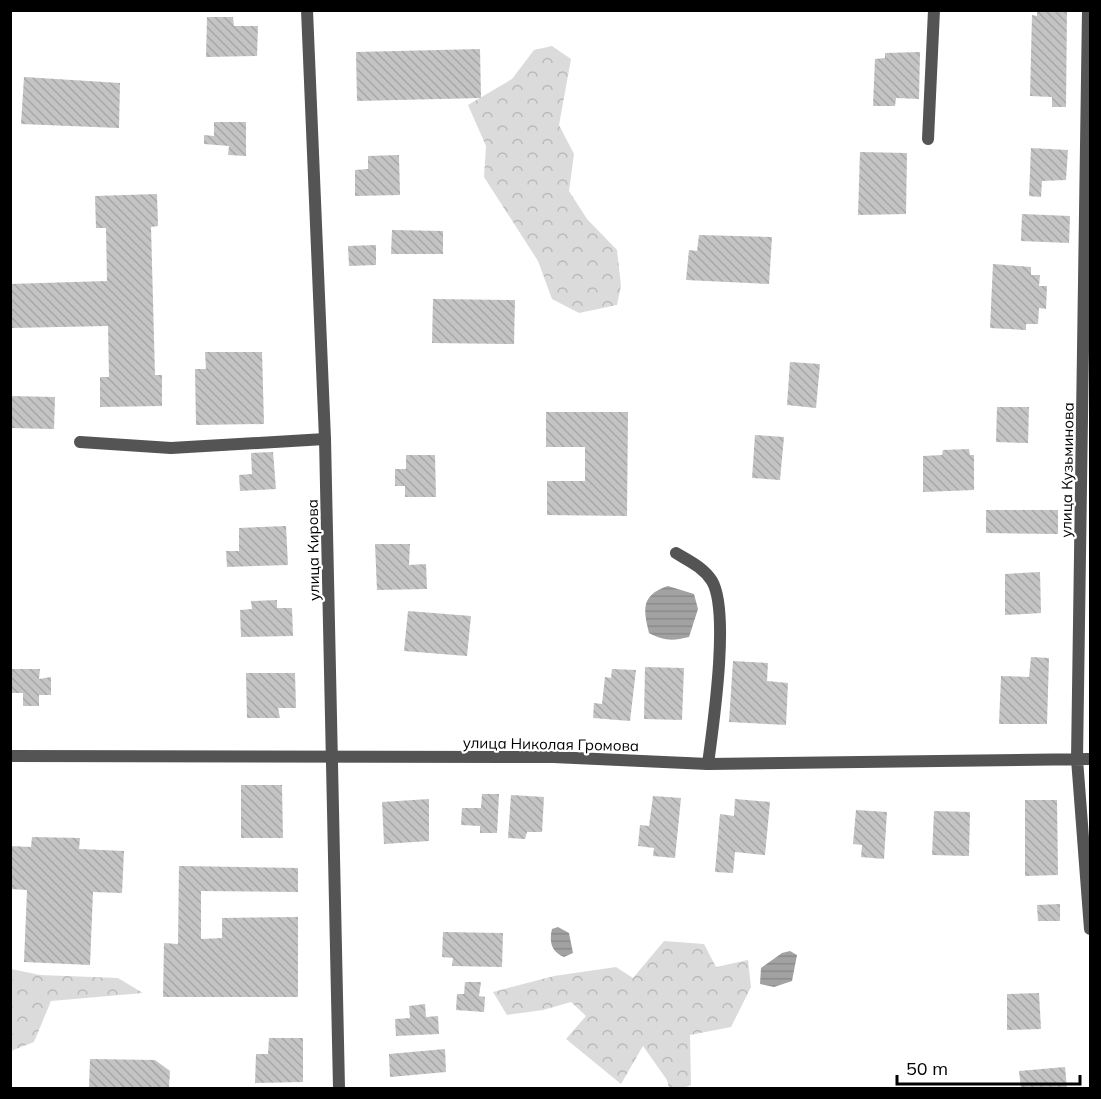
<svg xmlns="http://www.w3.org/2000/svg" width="1101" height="1099" viewBox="0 0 1101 1099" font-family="Mulish,sans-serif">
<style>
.forest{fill:url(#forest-crowns)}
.water{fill:url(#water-rules)}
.building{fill:url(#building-back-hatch)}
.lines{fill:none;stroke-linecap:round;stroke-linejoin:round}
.service{stroke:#545454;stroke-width:12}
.minor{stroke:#545454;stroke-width:12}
.tertiary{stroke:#545454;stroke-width:12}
.labels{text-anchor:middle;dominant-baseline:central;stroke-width:4.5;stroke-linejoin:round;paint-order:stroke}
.street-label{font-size:15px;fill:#000;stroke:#fff}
</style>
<defs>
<pattern id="forest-crowns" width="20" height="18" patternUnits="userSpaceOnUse" patternTransform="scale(1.5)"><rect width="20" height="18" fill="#dbdbdb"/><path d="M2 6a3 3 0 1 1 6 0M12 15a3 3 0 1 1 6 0" fill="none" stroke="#bababa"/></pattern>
<pattern id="water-rules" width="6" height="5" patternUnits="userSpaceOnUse" patternTransform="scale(1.5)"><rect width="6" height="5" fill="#a2a2a2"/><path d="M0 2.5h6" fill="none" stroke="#8a8a8a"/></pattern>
<pattern id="building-back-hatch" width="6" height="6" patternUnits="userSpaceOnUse" patternTransform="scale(1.5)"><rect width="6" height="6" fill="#c4c4c4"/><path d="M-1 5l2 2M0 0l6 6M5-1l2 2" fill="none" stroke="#a7a7a7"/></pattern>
</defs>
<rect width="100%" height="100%" fill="#fff"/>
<path class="forest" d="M552,46L571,59L559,125L574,154L569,191L587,219L617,250L621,286L617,305L579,313L552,299L538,261L484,177L486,146L468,105L512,79L534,50Z
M664,941L704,944L716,967L748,960L751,987L731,1027L690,1035L691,1085L683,1088H669L667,1080L643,1046L621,1084L566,1039L586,1016L571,1002L543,1010L507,1015L493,992L554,976L616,967L633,978Z
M11,969L40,975L118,978L143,993L51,1001L34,1042L11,1051Z"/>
<path class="water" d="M668,586L694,594L698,609L689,637C673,641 664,641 649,633C643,609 641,595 668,586Z
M558,927L569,933L573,953L564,957C551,952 549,941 552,929Z
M790,951L797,955L792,981L774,987L760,984L761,968L782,953Z"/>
<path class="building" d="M1037,10H1067L1066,107H1052V97L1030,96L1032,15L1037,16Z
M207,17H233L234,26H258L257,56L206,57Z
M480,49L481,98L357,101L356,52Z
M920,52L919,99L896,98L895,106H873L875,59L885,58V53Z
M24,77L120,83L119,128L21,124Z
M214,122H246V156L228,155L229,146L204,144V135L214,136Z
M1031,148L1068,150L1066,180L1042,181L1041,197L1029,196Z
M860,152L907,153L906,214L858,215Z
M399,155L400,195L355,196V170L368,169V156Z
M157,194L158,226L151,227L155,375H162V406L100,407V377H109L108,326L10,328V284L107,281L106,228H96L95,196Z
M1022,214L1070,216L1069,243L1021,241Z
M392,230L443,231V254H391Z
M699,235L772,237L769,284L686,280L689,250L697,251Z
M376,245V265L349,266L348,246Z
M993,264L1031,267V275H1040L1039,286H1047L1046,309L1039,308L1038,324H1026V330L990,328Z
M433,299L515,300L514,344L432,343Z
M205,352H262L264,424L196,425L195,369H206Z
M790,362L820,364L816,408L787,405Z
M10,396L55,397L54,429L10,428Z
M997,407H1029L1028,443L996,442Z
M546,412H628L627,516L547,515V481H585V447H546Z
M755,435L784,437L780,480L752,478Z
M969,449L970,455H974V490L923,492V456L942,455L943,450Z
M273,452L276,489L240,491L239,475L252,474L251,453Z
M406,455H435L436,497H405V486H395V469H406Z
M986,510H1058V534L986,533Z
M286,526L288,565L227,567L226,551H239V528Z
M375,544H410L409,565L426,564L427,589L377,590Z
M1040,572L1041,613L1005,615V574Z
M277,600V608H292L293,636L241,637L240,610L252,609L251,601Z
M408,611L471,616L467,656L404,651Z
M1031,657L1049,658L1047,724H999L1001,676L1029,677Z
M733,661L768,663L767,681L788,683L786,725L729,722Z
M645,667L684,668L682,720L644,719Z
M10,669H40L39,679L51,677V695H39V706H23V693H10Z
M612,669L636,670L630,721L593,718L594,703L602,704L605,677L611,678Z
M246,673H295L296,708H278L280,718H247Z
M241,785H282L283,838H241Z
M482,794H499L497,833H480V826L461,825L462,808H481Z
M511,795L544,797L542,832H527L525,839L508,838Z
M653,796L681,798L675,858L653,856L654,848L638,846L640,825L649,826Z
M429,799V841L384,844L382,802Z
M735,799L770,802L765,855L735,852L733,873L715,872L720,814L734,816Z
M1025,800H1057L1058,875L1025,876Z
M856,810L887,812L884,859L861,857L862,845L853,844Z
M934,811L970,812L969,856L932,855Z
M32,837L80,838L79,849L124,851L122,893L93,892L90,965L24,962L27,890L10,889V846L31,847Z
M179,866L298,868V892L201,891V939L222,938V918L298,917V997H163L164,943L178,944Z
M1060,904V921H1038L1037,905Z
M443,932L503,933L502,967L452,966L453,958L442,957Z
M465,982H481L479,996L485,997L484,1012L456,1010L457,994H464Z
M1039,993L1041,1029L1007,1030V994Z
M425,1004L426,1017L438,1016L439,1034L396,1036L395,1019L410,1018L409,1006Z
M269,1038H303V1082L255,1083L256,1054H268Z
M445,1049L446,1072L390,1077L389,1054Z
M90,1059L155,1060L170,1071L169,1088H89Z
M1065,1067L1067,1088H1021L1019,1071Z"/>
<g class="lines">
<path class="service" d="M928,139L934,10
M80,442L171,448L325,439
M676,553C689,561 703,567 712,581C730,612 713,726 708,764"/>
<path class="minor" d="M1088,10L1077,759L1090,929
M10,756L553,757L708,764L1090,759"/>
<path class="tertiary" d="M307,10L325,439L339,1088"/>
</g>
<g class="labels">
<g class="street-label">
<text transform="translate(1067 470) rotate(-89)">улица Кузьминова</text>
<text transform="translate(313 550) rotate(-91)">улица Кирова</text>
<text transform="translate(551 744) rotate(1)">улица Николая Громова</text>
</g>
</g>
<rect width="1101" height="1099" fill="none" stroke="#000000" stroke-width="24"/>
<path d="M897 1075v9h183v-9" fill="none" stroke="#000000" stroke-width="3"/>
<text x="906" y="1075" font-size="18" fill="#000000" stroke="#ffffff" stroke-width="4.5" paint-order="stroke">50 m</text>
</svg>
